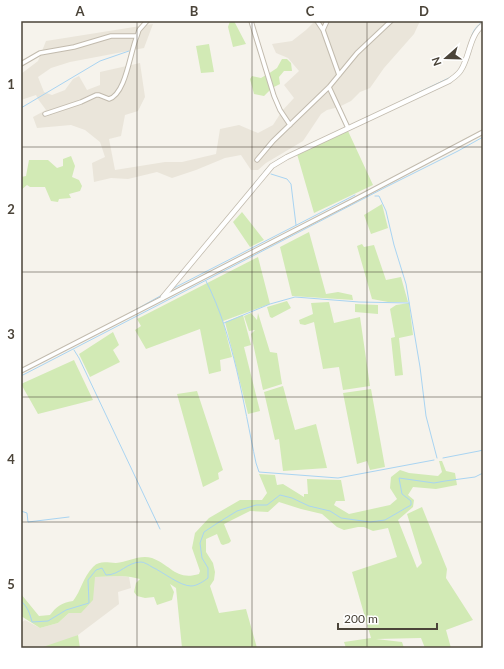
<svg xmlns="http://www.w3.org/2000/svg" width="504" height="669" viewBox="0 0 504 669" font-family="Lato,sans-serif">
<style>
.residential{fill:#eae5da}
.green{fill:#d2eab5}
.lines{fill:none;stroke-linecap:round;stroke-linejoin:round}
.stream{stroke:#a9d4f2;stroke-width:1}
.minor-casing{stroke:#c2bbae;stroke-width:5.5}
.tertiary-casing{stroke:#c2bbae;stroke-width:6}
.minor{stroke:#fff;stroke-width:3.5}
.tertiary{stroke:#fff;stroke-width:4.5}
.grid{fill:none;stroke:#4b4439;stroke-width:1;stroke-opacity:0.55}
.neatline{fill:none;stroke:#4b4439;stroke-width:1.5}
.grid-label{font-size:13px;text-anchor:middle;font-weight:bold;fill:#4b4439}
</style>
<rect width="100%" height="100%" fill="#f6f3ec"/>
<path class="residential" d="M313,21H420L414,34L384,68L370,88L360,92L351,101L339,107L327,110L321,114L303,141L266,163L258,170H251L241,155L225,158L196,170L172,178L157,172L128,179L111,178L94,182L92,163L105,157L100,142L85,130L71,125L37,128L33,117L46,110L38,99L36,95L21,100V74L38,61L46,41L153,24L144,48L70,62L51,68L38,77L44,92L52,95L65,90L73,79L79,76L87,90L100,85V72L140,63L145,97L138,111L125,115L121,136L109,139L115,170L165,162H182L216,154L220,129L239,125L258,133L273,125L282,111L294,98L284,85L299,71L288,58L276,53L272,44L292,41L306,30L314,22Z
M121,576L129,577L131,588L118,592L119,604L78,635L61,643L42,648H21V623L25,620L40,628L58,623L69,613L95,577Z"/>
<path class="green" d="M230,21H234L246,44L233,47L228,27Z
M209,44L214,72L201,73L196,46Z
M282,59H287L291,63L292,71H284L279,77L280,84L272,88L268,74L277,68Z
M266,75L270,90L264,96L254,94L250,79L252,76L261,78Z
M348,131L373,185L314,213L297,154Z
M71,156L75,166L72,177L79,180L82,186L80,191L69,194L71,198L59,199L58,202L51,201L45,187H30L27,185L21,190V177L26,176L29,160H48L57,168L63,166V159Z
M382,204L388,228L371,234L364,215Z
M242,212L264,240L250,247L233,222Z
M309,232L326,294L338,292L352,295L353,300L292,296L280,247Z
M362,244L364,247L374,245L386,280L401,277L408,302H388L372,299L357,246Z
M258,257L270,304L223,321L232,357L220,360L221,371L209,374L200,329L146,349L135,330L141,326L137,319Z
M287,301L291,308L272,318L270,317L267,307Z
M329,302L334,323L360,317L370,386L343,390L339,367L323,369L314,322L305,325L300,324L299,320L313,314L311,303Z
M409,303L413,335L399,338L403,375L395,376L391,338L395,337L390,309L396,305Z
M355,304L378,305V314L355,312Z
M251,313L257,320L258,313L270,352L277,353L282,384L263,390L251,334L255,330L249,331L244,316Z
M243,315L251,345L244,347L260,411L248,414L225,322Z
M113,332L119,345L113,350L120,362L90,377L79,354Z
M74,360L93,400L38,414L21,384Z
M283,386L295,430L316,424L327,468L283,471L279,439L275,440L264,392Z
M371,389L385,467L370,470L367,461L357,464L343,393Z
M197,391L223,470L218,473L219,479L203,487L177,394Z
M439,461H442L446,471L455,473L457,485L436,489L413,487L408,495L414,500L413,507L398,520L417,568L422,563L407,514L422,507L447,569L446,578L473,620L446,630L451,648H425L421,638L376,639L402,642L404,648H346L344,642L371,638L352,572L397,557L388,528L373,531L364,527H358L344,530L337,527L322,514L301,509L279,502L268,512L250,511L224,524L231,541L229,543L223,545L221,544L217,534L206,539V552L213,563L215,572L214,580L210,586L219,613L246,609L257,648H182L176,588L170,584L174,592L172,600L157,605L154,597L145,598L137,596L134,592L136,583L140,579L131,577L121,576L95,577L93,600L81,613H69L58,623L40,628L21,616V594L39,616L50,615C57,606 61,603 73,601C81,591 83,577 93,567C100,560 107,563 116,563C128,562 140,554 152,558C171,565 176,581 199,574L200,571L192,548L195,533L209,518L240,500H262L267,493L259,474L275,475L277,485L283,484L304,497V494H308L307,479L341,480L345,501H336L334,505L349,514L390,505L397,499L390,488L391,477L400,470L409,473L438,476L442,472Z
M78,635L80,648H40Z"/>
<g class="lines">
<path class="stream" d="M471,38C473,30 477,26 483,21
M403,100L451,77
M21,108L100,61L129,51
M272,164L279,159
M271,174L287,179L291,184L296,225
M250,189L268,167
M375,196H379L386,211L394,245L406,284L420,367L426,416L437,458
M206,281C234,336 243,402 256,463L259,472L338,478L434,460
M172,289L355,195
M128,314L162,295
M224,323L270,304L295,297L359,302L409,303
M74,350L79,358L160,529
M21,376L388,186L458,151L483,137
M443,458L479,451L483,450
M21,511L27,513L28,522L69,517
M21,601C28,607 30,614 32,622L48,621L66,610L89,603L88,580L96,570L102,568L106,575C120,575 127,562 141,562C144,562 149,565 152,567C163,572 180,586 191,586C197,586 204,581 208,578V568L202,558L200,543L204,532L216,524L237,511L256,505H267L280,495L292,498L309,506L330,511L341,518L370,522L385,520L411,505V501L402,494L399,478L434,483L445,481L475,477L483,473"/>
<defs>
<path id="minor" d="M251,21L274,96L280,110L290,125
M317,21L323,30L339,75
M323,30L327,21
M21,64L40,53L74,47L111,36H137L139,30L147,21
M329,87L348,128
M45,114L81,102L96,95H99L109,99C126,94 130,52 137,36
M257,160L273,141L329,87L357,53L391,21
M21,371L352,201L483,132"/>
<path id="tertiary" d="M163,297L272,166L287,157L449,81C453,78 458,75 461,70C470,56 469,36 483,25"/>
</defs>
<use href="#minor" class="minor-casing"/>
<use href="#tertiary" class="tertiary-casing"/>
<use href="#minor" class="minor"/>
<use href="#tertiary" class="tertiary"/>
</g>
<path class="grid" d="M137,21V648M252,21V648M367,21V648M21,147H483M21,272H483M21,397H483M21,522H483"/>
<rect width="504" height="669" fill="none" stroke="#ffffff" stroke-width="44"/>
<g transform="translate(446 58) rotate(250)" stroke="#ffffff" stroke-width="3" paint-order="stroke">
<path d="M0-3L7 15L0 10L-7 15Z" fill="#4b4439"/>
<text y="-6" font-size="11" font-weight="bold" text-anchor="middle" fill="#4b4439">N</text>
</g>
<path d="M338 623v6h99v-6" fill="none" stroke="#4b4439" stroke-width="2"/>
<text x="344" y="623" font-size="12" fill="#4b4439" stroke="#ffffff" stroke-width="3" paint-order="stroke">200 m</text>
<rect x="22" y="22" width="460" height="625" class="neatline"/>
<g class="grid-label">
<text x="80" y="16">A</text>
<text x="194" y="16">B</text>
<text x="310" y="16">C</text>
<text x="424" y="16">D</text>
<text x="11" y="89">1</text>
<text x="11" y="214">2</text>
<text x="11" y="339">3</text>
<text x="11" y="464">4</text>
<text x="11" y="589">5</text>
</g>
</svg>
